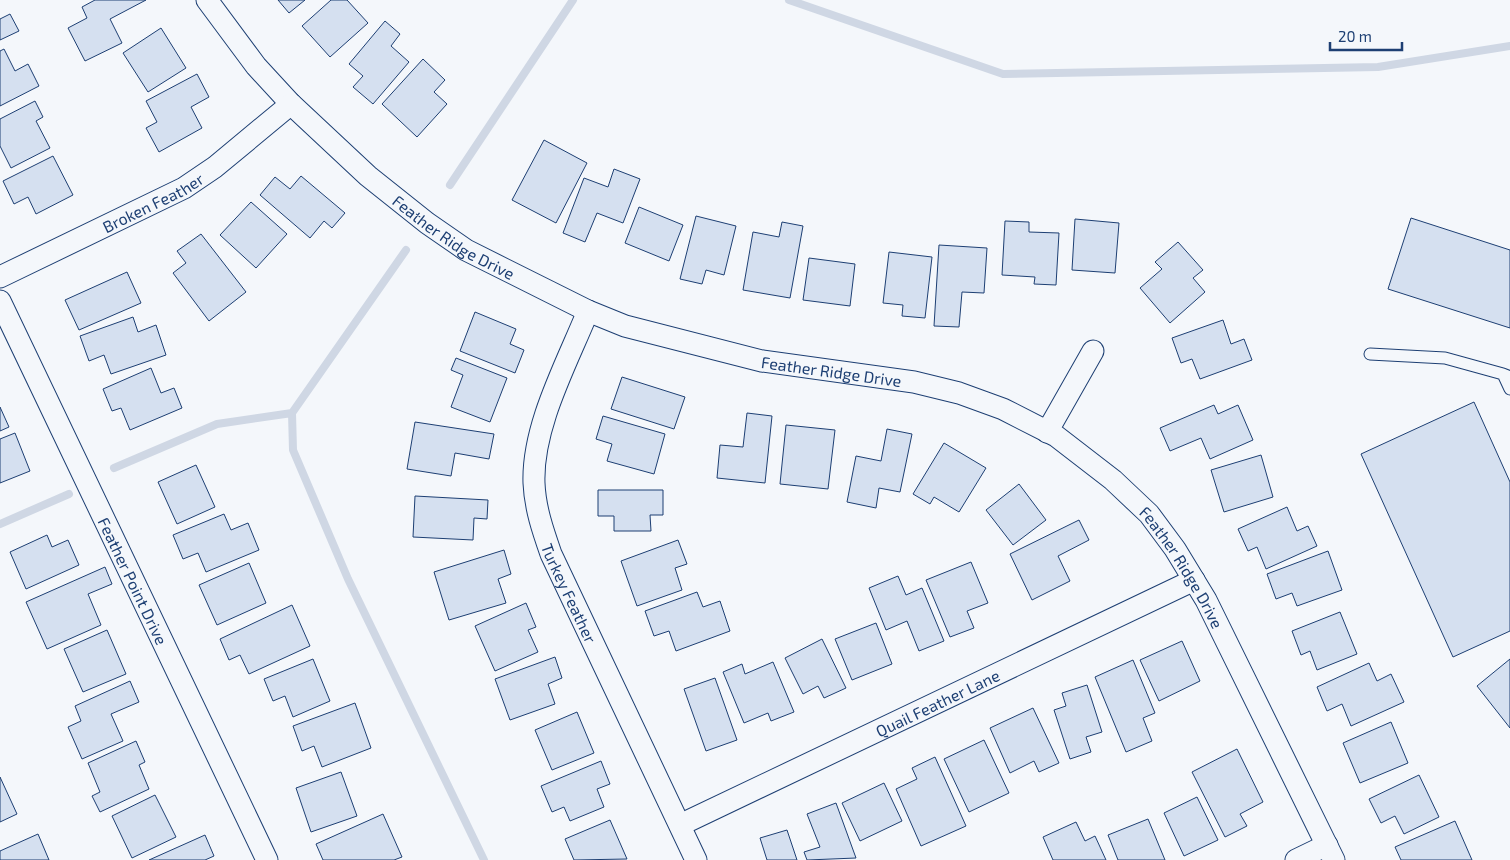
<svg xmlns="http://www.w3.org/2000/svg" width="1510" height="860" viewBox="0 0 1510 860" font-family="'Exo 2',sans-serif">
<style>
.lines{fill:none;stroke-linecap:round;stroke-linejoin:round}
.stream{stroke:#cfd7e4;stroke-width:8}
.building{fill:#d5e0f0;stroke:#1d3f73}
.service-casing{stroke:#1d3f73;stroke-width:13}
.minor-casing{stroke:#1d3f73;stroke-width:23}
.service{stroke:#f4f7fb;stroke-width:11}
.minor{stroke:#f4f7fb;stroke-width:21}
.labels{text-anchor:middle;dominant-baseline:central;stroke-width:4;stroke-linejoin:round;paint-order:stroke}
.street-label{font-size:16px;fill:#1d3f73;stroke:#f4f7fb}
</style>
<rect width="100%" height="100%" fill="#f4f7fb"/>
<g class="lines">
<path class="stream" d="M789,0L1003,74L1378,67L1510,46
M450,185L573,0
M406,250L292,413L293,450L348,579L484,860
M114,468L217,424L292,413
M0,524L69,494"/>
</g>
<path class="building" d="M95,0H146L110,19L122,43L85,61L68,28L87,18L82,7Z
M278,0H305L289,13Z
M331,0H347L368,23L330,57L302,26Z
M10,14L19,31L0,40V19Z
M385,21L400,34L391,46L409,62L373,104L353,87L363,76L349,64Z
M161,28L186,68L148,92L123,53Z
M4,49L15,71L28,64L39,86L0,106V51Z
M423,59L445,80L434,92L447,104L417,137L382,104Z
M197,74L209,97L191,107L202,128L159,152L146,128L157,122L146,101Z
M35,101L43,117L36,121L50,148L11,168L0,146V119Z
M544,140L587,163L556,223L512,200Z
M53,156L73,195L36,214L28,197L14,204L3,181Z
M614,169L640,179L623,223L597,213L585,242L563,233L584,178L608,187Z
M301,176L345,213L332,228L324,221L310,238L260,195L275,177L290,189Z
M251,202L287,234L256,268L220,235Z
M639,207L683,225L669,261L625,243Z
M696,216L736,226L724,275L706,270L702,284L680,279Z
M1411,218L1510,250V328L1388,289Z
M1075,219L1119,223L1115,273L1072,270Z
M1005,221L1029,222V232L1059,233L1056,285L1034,284L1035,277L1002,275Z
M782,222L803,226L790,298L743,290L753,232L779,237Z
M201,234L246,292L209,321L173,273L186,263L177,251Z
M1178,242L1203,270L1193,278L1205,292L1170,323L1140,288L1162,269L1155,262Z
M939,245L987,248L984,293L962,292L959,327L934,326Z
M889,252L932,257L925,318L902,316L903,305L883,303Z
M809,258L855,264L850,306L803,300Z
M127,272L141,303L79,330L65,300Z
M475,312L516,329L510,344L524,350L515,373L460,351Z
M133,317L138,332L156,325L166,355L111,374L104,355L89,361L80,336Z
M1223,320L1231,344L1244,339L1252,360L1200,379L1192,359L1181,363L1172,338Z
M456,358L507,378L490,422L451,407L463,375L451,370Z
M151,368L161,393L174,388L182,408L130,430L121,408L112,411L103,389Z
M622,377L685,397L674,429L611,409Z
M1474,402L1510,482V631L1453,657L1361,454Z
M1214,405L1218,414L1238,405L1253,440L1210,459L1201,438L1170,451L1160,428Z
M0,407L9,427L0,431Z
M747,413L772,416L765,483L717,478L720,445L743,447Z
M603,416L665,434L654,474L607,461L612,444L596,439Z
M415,422L494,434L489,459L455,453L451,476L407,469Z
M786,425L835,430L828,489L780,484Z
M887,429L912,434L900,492L879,488L876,508L847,502L856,456L881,461Z
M15,433L30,471L0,483V439Z
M944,443L986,468L959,512L934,497L930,504L913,494Z
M1261,455L1273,497L1224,512L1211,470Z
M196,465L215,507L177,524L158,482Z
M1019,484L1046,520L1013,545L986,510Z
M598,490H663V515H650L651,531H614V516H598Z
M415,496L488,500L487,519L474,518L473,540L413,537Z
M1287,507L1297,531L1308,526L1317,546L1266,569L1257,547L1248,551L1238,529Z
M224,514L231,530L248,523L259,550L206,572L198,553L183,559L173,535Z
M1079,520L1089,540L1058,556L1070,581L1032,600L1010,554Z
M47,535L52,547L68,540L79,565L26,589L10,552Z
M678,540L687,564L675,568L682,590L637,606L621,561Z
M504,550L511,574L498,579L506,603L449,620L434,572Z
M1328,551L1342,590L1297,606L1292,593L1276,599L1267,574Z
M971,562L988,603L967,611L974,628L950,637L926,580Z
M249,563L266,603L217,625L199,585Z
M105,567L112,584L88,594L101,625L47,649L26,602Z
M898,576L906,595L922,588L944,641L919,651L907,621L886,630L869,588Z
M697,592L703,607L720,601L730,631L676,651L669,631L654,636L645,611Z
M526,603L536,627L528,630L538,652L495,671L475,626Z
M292,605L310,646L249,674L240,655L229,660L220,639Z
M1340,612L1357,654L1317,670L1310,651L1301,655L1292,631Z
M876,623L892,664L852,680L835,639Z
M107,630L126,674L83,692L64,649Z
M822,639L846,688L824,698L818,686L803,694L785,658Z
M1182,641L1200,681L1159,701L1140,660Z
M555,657L562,678L548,684L555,704L510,720L495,679Z
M313,659L330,701L293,717L285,696L273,701L264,679Z
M1510,659V728L1477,686Z
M1133,660L1155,713L1143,718L1152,741L1126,752L1095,677Z
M773,662L794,712L771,721L768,713L744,723L723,672L742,664L745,674Z
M1369,663L1377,681L1391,674L1404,702L1351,726L1342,704L1327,711L1317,687Z
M715,678L737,740L706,751L684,689Z
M130,681L139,702L111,714L123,741L82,759L68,727L81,721L75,706Z
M1087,685L1102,732L1086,737L1091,752L1070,759L1054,710L1066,706L1062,693Z
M355,703L371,748L322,767L314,746L302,751L293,726Z
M1033,708L1059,763L1039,772L1034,761L1010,773L990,728Z
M577,712L594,753L552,770L535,730Z
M1391,722L1408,763L1360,783L1343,743Z
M984,740L1009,793L969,812L944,759Z
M136,741L145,762L139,765L149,789L100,812L92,796L100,792L88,763Z
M1237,749L1263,802L1240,814L1247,826L1225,837L1192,772Z
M935,757L966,826L921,846L896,789L917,779L912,768Z
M601,761L610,784L597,789L604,807L570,821L564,807L552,812L541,786Z
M341,772L357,816L311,832L296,788Z
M1419,775L1439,817L1404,834L1395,816L1381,823L1369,799Z
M0,777L17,814L0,822Z
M884,783L902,821L860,841L842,803Z
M155,795L176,837L132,858L112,816Z
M1197,797L1218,840L1184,856L1164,813Z
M836,803L856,858L807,860L804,852L820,847L807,814Z
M383,814L402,857L394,860H323L316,844Z
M1148,819L1165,860H1118L1108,835Z
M610,820L627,859L574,860L565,839Z
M1455,821L1472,860H1401L1395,847Z
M1076,822L1085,841L1095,836L1106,860H1053L1043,837Z
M787,830L797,860H767L760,838Z
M38,834L49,860H0V851Z
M205,835L214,856L205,860H149Z"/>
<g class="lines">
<defs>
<path id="service" d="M1370,354L1445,358L1503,374
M1508,376L1503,374L1510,389"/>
<g id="minor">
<path id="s1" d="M207,0L256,66L291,104L368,176L427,223L466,250L588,311L625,326L762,361L914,382L959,393L1003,409L1056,436L1113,480L1149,514L1175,549L1206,600L1334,860"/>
<path id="s2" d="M0,277L184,188L215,167L291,104"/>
<path id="s3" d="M0,301L267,860"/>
<path id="s4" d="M588,311C567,363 532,426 534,483C535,508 543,531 551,554L696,860"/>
<path d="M1047,432L1093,351"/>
<path id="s5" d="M680,825L1194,580"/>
<path d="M1296,860L1327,845"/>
</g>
</defs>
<use href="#service" class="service-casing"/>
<use href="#minor" class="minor-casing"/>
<use href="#service" class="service"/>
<use href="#minor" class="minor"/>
</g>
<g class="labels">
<g class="street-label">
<text stroke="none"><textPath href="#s2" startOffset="170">Broken Feather</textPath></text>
<text stroke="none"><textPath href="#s1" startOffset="345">Feather Ridge Drive</textPath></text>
<text stroke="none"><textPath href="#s1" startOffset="750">Feather Ridge Drive</textPath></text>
<text stroke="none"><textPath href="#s1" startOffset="1170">Feather Ridge Drive</textPath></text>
<text stroke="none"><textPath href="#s3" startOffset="310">Feather Point Drive</textPath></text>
<text stroke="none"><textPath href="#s4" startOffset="298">Turkey Feather</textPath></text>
<text stroke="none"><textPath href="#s5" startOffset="285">Quail Feather Lane</textPath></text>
</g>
</g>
<path d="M1330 42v8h72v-8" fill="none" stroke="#1d3f73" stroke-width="2.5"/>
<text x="1338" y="42" font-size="15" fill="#1d3f73" stroke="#f4f7fb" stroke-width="4" paint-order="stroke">20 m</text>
</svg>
